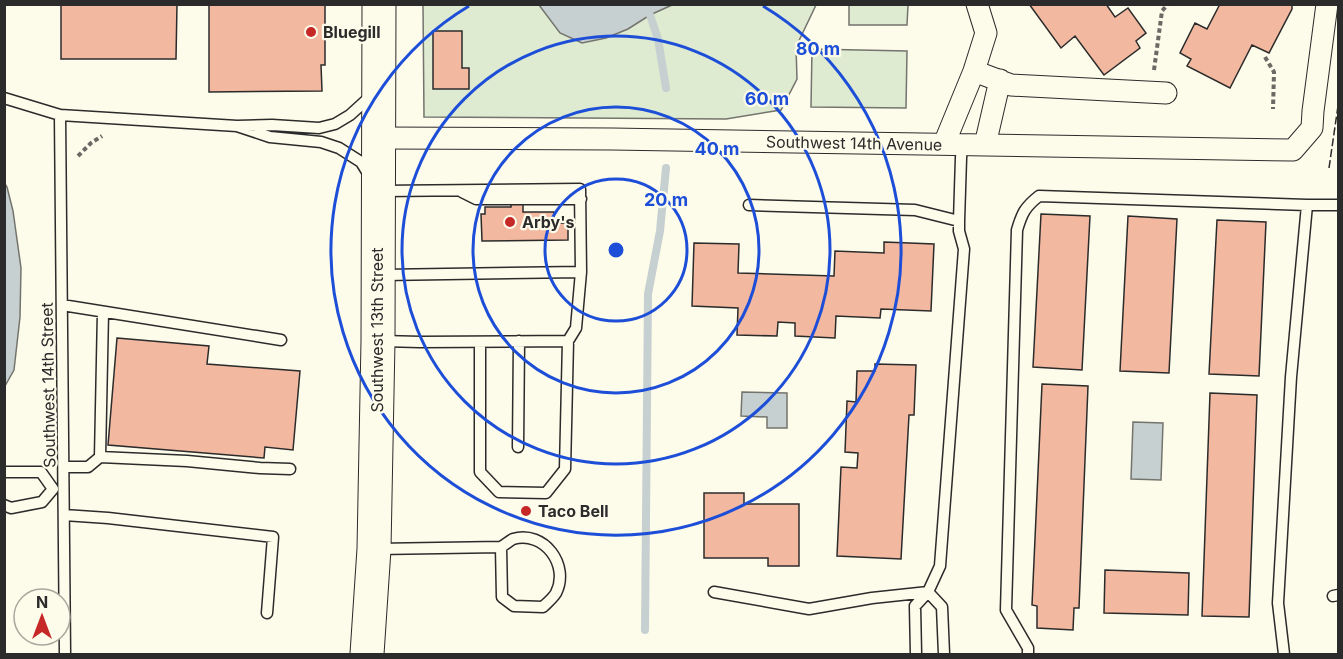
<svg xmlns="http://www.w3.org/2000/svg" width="1343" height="659" viewBox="0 0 1343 659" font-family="Inter,sans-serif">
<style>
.green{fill:#deebd1;stroke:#74746e;stroke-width:1.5}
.water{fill:#c7d0d0;stroke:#74746e;stroke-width:1.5}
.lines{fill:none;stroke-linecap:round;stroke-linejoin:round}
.stream{stroke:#c7d0d0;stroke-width:8}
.building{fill:#f2b8a0;stroke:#2b2b2b;stroke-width:1.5}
.lane-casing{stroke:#2b2b2b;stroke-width:13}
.street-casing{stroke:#2b2b2b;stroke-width:23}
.primary-casing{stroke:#2b2b2b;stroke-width:35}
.path{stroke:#6a6964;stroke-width:4;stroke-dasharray:4.5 3;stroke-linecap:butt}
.lane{stroke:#fdfbea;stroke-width:10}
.street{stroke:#fdfbea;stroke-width:21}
.primary{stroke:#fdfbea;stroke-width:33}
.fence{stroke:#2b2b2b;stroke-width:1.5;stroke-dasharray:8 3;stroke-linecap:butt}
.ring{fill:none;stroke:#1d4ed8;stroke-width:3}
.poi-dot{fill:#c62828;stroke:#fdfbea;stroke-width:2}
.labels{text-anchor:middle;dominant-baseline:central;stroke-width:4.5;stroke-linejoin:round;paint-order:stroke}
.poi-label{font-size:16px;font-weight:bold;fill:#2b2b2b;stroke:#fdfbea;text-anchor:start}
.street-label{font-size:16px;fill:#2b2b2b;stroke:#fdfbea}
.centre{fill:#1d4ed8;stroke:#fdfbea;stroke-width:3}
.ring-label{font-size:18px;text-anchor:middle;font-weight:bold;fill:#1d4ed8;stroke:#fdfbea;stroke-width:4.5;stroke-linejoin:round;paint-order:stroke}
</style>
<rect width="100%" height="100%" fill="#fdfbea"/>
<path class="green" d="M423,5H816L796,47L797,79L781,110L726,119L424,117Z
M849,5H908L907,25H849Z
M812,49L907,51L906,108L811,107Z"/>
<path class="water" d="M539,5H672L650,15L628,29L606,38L582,43L560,33Z
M5,184L7,187L13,211L21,268L20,317L14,370L5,386Z
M742,392L787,393V428H767V417L741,416Z
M1133,422L1163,423L1161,480L1131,479Z"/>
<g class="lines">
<path class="stream" d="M650,15L658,39L666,88
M645,630L648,294L660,231L666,168"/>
</g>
<path class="building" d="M61,4H177L176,59H61Z
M209,4H325V65H321L322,91L209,92Z
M1029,4H1106L1115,17L1128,8L1146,33L1136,41L1140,48L1104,75L1075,36L1061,48Z
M1220,4H1292V9L1269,53L1252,45L1230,88L1187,66L1191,59L1180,53L1195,23L1207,29Z
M433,31H462V68H469V89H433Z
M511,204H523V212H554V223H568V240L482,241L481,214H485V207H511Z
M1041,214L1090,216L1082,370L1033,367Z
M1128,216L1177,219L1169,373L1120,371Z
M1217,220L1266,222L1259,376L1209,374Z
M884,242L934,244L931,311L881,309L880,318L836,316L835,338L795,336V323L778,322L777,336L737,335L738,308L692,306L694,243L739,244L738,273L834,276L835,251L884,253Z
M117,338L209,346L207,364L300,371L293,450L265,447L264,458L108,445Z
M875,364L916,365L914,415H909L901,559L837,556L841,467L857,468L858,453L845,452L847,401L856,402L857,371H875Z
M1042,384L1088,386L1079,608H1074L1073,630L1037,628V606L1032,605Z
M1210,393L1257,395L1249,617L1202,616Z
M704,493H744V504H799V566H768V558H704Z
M1105,570L1189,573L1188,615L1104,613Z"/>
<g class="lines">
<defs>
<path id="lane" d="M4,98L60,115L237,126L272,125L319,128L335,124L350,115L372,95
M60,115L65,654
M237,126L270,137L321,142L339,148L361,162L369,175
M381,191L580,189L581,272L576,328L568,341L565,469L546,493L499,492L480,472V342
M462,192L476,199H581
M1307,205H1338
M959,221L961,158L962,144
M383,275L581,272
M62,305L281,340
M382,341L420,342L568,341
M518,447L519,341
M100,457L187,461L260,468L290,469
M64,467H88L100,457L103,312
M4,472H41L53,489
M4,505L11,508L42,502L53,489
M64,515L108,518L273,537L267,613
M377,549L501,547C505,545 509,541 513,539C544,530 570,565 556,593C553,598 547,603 543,607L514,606L502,597L501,547
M714,592L809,609L872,598L928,592L940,566L964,249L959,231V221L915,210L749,205
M1333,596L1338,595
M916,654L915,606L928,592L942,607L944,654
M1028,654V648L1006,610L1017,230C1022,213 1025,207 1039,196L1307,205L1291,377L1278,603L1284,654"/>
<path id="street" d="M977,4L986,33L974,71L1011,85L1166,93
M379,138L612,139L1293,150L1312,128L1313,111L1327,4
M944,144L974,71
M985,145L1000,80"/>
<path id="primary" d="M367,654L374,549L378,341L379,4"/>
</defs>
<use href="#lane" class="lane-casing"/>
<use href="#street" class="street-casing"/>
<use href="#primary" class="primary-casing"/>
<path class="path" d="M1265,57L1274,72L1273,109
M1154,70L1162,11L1168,4
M78,156L91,143L102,136"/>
<use href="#lane" class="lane"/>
<use href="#street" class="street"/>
<use href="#primary" class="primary"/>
<path class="fence" d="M1329,168L1338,106"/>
</g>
<g class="ring">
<circle cx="616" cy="250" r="71"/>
<circle cx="616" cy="250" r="143"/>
<circle cx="616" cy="250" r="214"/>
<path d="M763 6A285 285 0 1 1 469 6"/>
</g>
<g class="poi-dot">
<circle cx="311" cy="32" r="6"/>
<circle cx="510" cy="222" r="6"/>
<circle cx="526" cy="511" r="6"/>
</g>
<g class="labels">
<g class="poi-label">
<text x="323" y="32">Bluegill</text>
<text x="522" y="222">Arby's</text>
<text x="538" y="511">Taco Bell</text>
</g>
<g class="street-label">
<text transform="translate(854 143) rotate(1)">Southwest 14th Avenue</text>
<text transform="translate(377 330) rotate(-90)">Southwest 13th Street</text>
<text transform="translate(48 385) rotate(-91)">Southwest 14th Street</text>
</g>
</g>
<circle cx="616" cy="250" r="9" class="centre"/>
<g class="ring-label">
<text x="818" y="55">80 m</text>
<text x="767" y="105">60 m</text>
<text x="717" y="155">40 m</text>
<text x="666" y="206">20 m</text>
</g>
<rect width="1343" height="659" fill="none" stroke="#2b2b2b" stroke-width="12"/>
<g transform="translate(42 617)"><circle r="28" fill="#fdfbea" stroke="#a9a89e" stroke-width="1.5"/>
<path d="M0-4.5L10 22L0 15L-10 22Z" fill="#c62828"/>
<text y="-9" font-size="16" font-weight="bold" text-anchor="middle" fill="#2b2b2b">N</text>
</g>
</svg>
